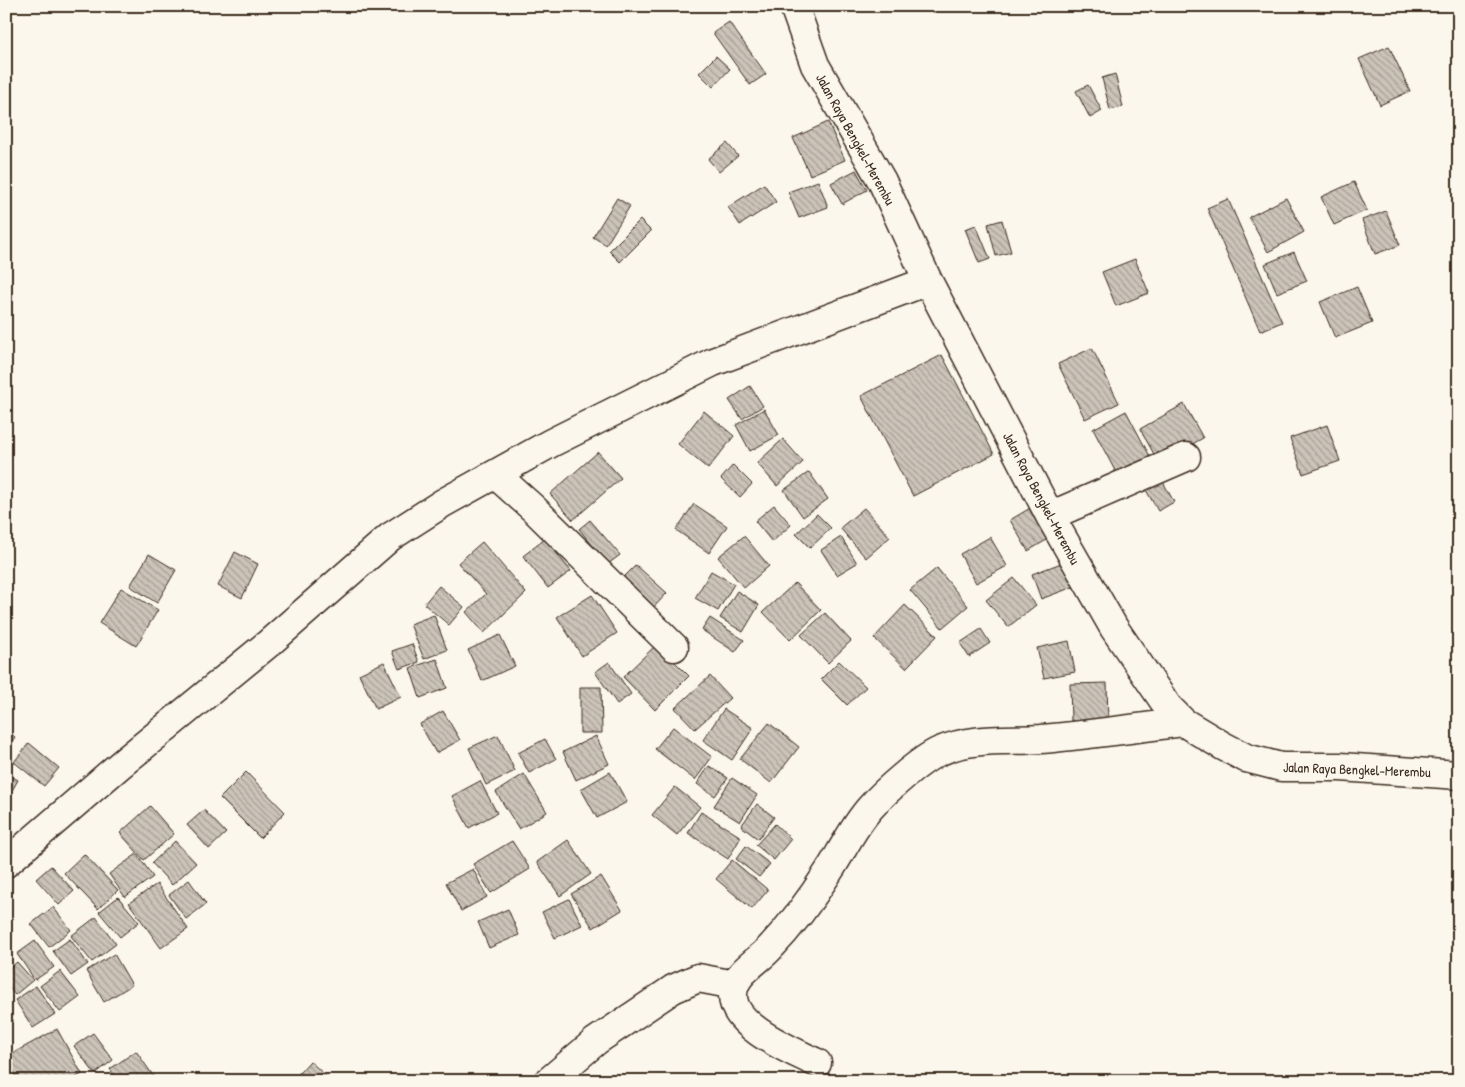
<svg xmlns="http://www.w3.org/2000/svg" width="1465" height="1087" viewBox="0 0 1465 1087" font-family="'Patrick Hand',sans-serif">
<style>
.building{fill:url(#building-back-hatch);stroke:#3b2a1e}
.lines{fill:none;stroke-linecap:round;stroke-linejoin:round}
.minor-casing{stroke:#3b2a1e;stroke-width:31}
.minor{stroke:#fbf7ec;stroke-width:28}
.labels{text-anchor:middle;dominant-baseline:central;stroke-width:4;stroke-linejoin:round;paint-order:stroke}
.street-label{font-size:14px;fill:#3b2a1e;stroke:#fbf7ec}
</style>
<defs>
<pattern id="building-back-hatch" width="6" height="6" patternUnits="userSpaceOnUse" patternTransform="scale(1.25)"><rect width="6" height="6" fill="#ccc4b9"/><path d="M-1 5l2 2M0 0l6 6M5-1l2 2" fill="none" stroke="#a79f96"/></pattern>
</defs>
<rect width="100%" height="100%" fill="#fbf7ec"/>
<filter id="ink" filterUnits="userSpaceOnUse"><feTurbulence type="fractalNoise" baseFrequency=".02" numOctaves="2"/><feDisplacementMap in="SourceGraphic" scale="10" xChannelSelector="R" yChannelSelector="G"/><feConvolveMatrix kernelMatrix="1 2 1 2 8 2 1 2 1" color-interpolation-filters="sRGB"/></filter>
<g filter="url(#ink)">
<path class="building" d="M729,22L766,74L750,85L713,33Z
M1389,46L1410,91L1380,105L1359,59Z
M716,56L730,69L713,87L699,73Z
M1115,74L1123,107L1110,110L1102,78Z
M1088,85L1102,111L1090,118L1076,91Z
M828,122L845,160L810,175L793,138Z
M727,143L738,156L719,172L708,159Z
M856,170L867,190L842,204L831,183Z
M818,181L828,207L799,218L788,192Z
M1354,182L1367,210L1334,225L1321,197Z
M764,184L776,202L740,225L728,207Z
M617,198L630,206L606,245L593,237Z
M1286,198L1304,232L1268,252L1249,217Z
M1228,199L1282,322L1260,331L1207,208Z
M1386,211L1400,245L1375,254L1362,220Z
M640,220L651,231L620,262L609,251Z
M1002,220L1011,252L996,256L988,224Z
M976,225L990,259L979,263L965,229Z
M1294,252L1307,281L1277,293L1265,264Z
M1135,259L1149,293L1116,306L1102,272Z
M1357,287L1372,323L1335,338L1320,302Z
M1092,348L1119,403L1085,419L1058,364Z
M942,355L994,454L913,496L861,396Z
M750,386L763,406L742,419L729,400Z
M1184,404L1203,438L1159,463L1140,429Z
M764,409L779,435L750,451L736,425Z
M704,411L734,436L708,469L678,444Z
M1126,411L1154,464L1121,482L1093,429Z
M1327,425L1340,461L1303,474L1290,438Z
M783,439L803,462L777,486L757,463Z
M598,452L621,478L573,520L550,494Z
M733,465L752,484L740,497L721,479Z
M809,472L828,499L803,517L784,490Z
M1158,473L1174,502L1158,511L1142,483Z
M694,504L727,526L709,553L676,530Z
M774,505L791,525L772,542L755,521Z
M1032,507L1050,538L1028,551L1010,520Z
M864,508L890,537L866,558L840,528Z
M817,514L831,528L810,548L796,534Z
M590,520L620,555L608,564L579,529Z
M744,536L769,566L744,588L718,557Z
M841,537L857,563L837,575L821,550Z
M990,537L1007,566L976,583L960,554Z
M545,539L571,571L548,588L523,556Z
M482,542L526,593L484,633L466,612L486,594L458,563Z
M235,552L258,564L242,598L218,586Z
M149,554L176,570L157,603L130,586Z
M1064,562L1073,587L1041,599L1032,574Z
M636,565L667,593L654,607L623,578Z
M937,568L968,606L942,628L910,590Z
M711,571L734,584L718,611L695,598Z
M1014,578L1036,605L1008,627L986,600Z
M795,583L821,610L790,640L763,612Z
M439,586L464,607L449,625L424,604Z
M121,588L158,610L136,646L99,623Z
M737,591L759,605L743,632L720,618Z
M592,595L617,633L582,656L557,617Z
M905,605L937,636L906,668L874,638Z
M825,613L851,641L828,663L801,635Z
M434,615L447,650L424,659L410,624Z
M710,618L744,640L735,652L702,630Z
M981,629L990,643L969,657L960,643Z
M500,635L515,666L482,681L468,650Z
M1069,641L1075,672L1044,678L1037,648Z
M412,644L419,662L399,669L392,651Z
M657,644L689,676L655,710L623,677Z
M437,659L447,688L420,698L410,668Z
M839,661L866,687L847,705L821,679Z
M384,662L401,697L376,709L359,674Z
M609,662L631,694L617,704L595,672Z
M710,676L730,698L695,729L675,708Z
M1107,683L1108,721H1071L1070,684Z
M580,687H601L602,733H580Z
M724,709L753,728L732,760L703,740Z
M443,711L460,740L436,753L420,724Z
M769,723L799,747L771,783L740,759Z
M673,727L712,757L695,780L655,749Z
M6,731L15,737L6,750Z
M498,735L515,771L486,785L469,748Z
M596,736L609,764L576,780L563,752Z
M545,739L556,759L529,773L518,753Z
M29,743L59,768L44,786L14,762Z
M709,766L728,778L715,796L697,784Z
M246,772L285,812L260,838L220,798Z
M610,772L627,802L597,818L581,789Z
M6,773L18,780L6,801Z
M524,774L547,812L519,829L496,792Z
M732,778L757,795L740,822L714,806Z
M480,781L497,813L469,828L452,796Z
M675,787L700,807L677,835L652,815Z
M757,804L774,817L758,839L741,826Z
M150,806L174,834L144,860L120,833Z
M204,810L226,833L209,849L187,825Z
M701,812L741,837L728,859L688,833Z
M775,824L791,839L774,860L756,845Z
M568,840L591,874L560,896L537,862Z
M175,841L196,863L172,885L152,863Z
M512,841L530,869L491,893L473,864Z
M746,846L770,864L759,877L736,859Z
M84,854L118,890L98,909L64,873Z
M137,854L153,877L125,897L109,874Z
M732,860L768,890L752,909L716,879Z
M51,866L74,891L59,905L36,879Z
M473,869L487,897L461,911L446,883Z
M601,876L622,910L593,928L571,894Z
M189,880L206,904L186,919L169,895Z
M157,884L188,929L161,948L129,903Z
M118,897L139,922L120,937L99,912Z
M569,899L582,925L555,938L542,912Z
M53,907L71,930L49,947L31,924Z
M508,909L519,935L489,948L478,922Z
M96,917L116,944L92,962L71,936Z
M70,939L88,964L71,976L53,951Z
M35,941L54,967L35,980L17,954Z
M114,954L132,985L104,1002L86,971Z
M17,962L33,980L15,995L6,984V971Z
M60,971L80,997L60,1012L40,986Z
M36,986L55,1014L33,1028L15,1000Z
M57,1029L82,1074L69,1081H18L6,1057Z
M93,1033L113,1060L95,1074L74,1046Z
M136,1051L154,1077L149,1081H118L110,1069Z
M310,1061L331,1081H292Z"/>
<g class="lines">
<defs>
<path id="minor" d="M794,6L815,65L882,181L928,281L1050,516L1114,628L1168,707L1183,722L1223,746L1246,758L1281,767H1340L1459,775
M496,475L534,509L674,647
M1050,516L1186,457
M6,863L120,765L269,643L390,537L443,503L551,443L713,362L928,281
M817,1063C793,1051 732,1027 733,995C733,974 756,963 769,949C791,926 812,898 829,871C843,850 853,827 870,808C884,792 921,759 940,751C971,737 1007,741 1041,739C1088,735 1136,728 1183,722
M549,1081L596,1041L673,989L698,978L735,985"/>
</defs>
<use href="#minor" class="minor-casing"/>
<use href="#minor" class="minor"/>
</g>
</g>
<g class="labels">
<g class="street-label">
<text transform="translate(856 139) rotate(61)">Jalan Raya Bengkel-Merembu</text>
<text transform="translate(1042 498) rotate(62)">Jalan Raya Bengkel-Merembu</text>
<text transform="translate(1357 769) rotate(2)">Jalan Raya Bengkel-Merembu</text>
</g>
</g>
<rect width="1465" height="1087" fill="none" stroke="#fbf7ec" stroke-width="25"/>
<rect x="12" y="12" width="1440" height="1062" fill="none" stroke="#3b2a1e" stroke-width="2" filter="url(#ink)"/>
</svg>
